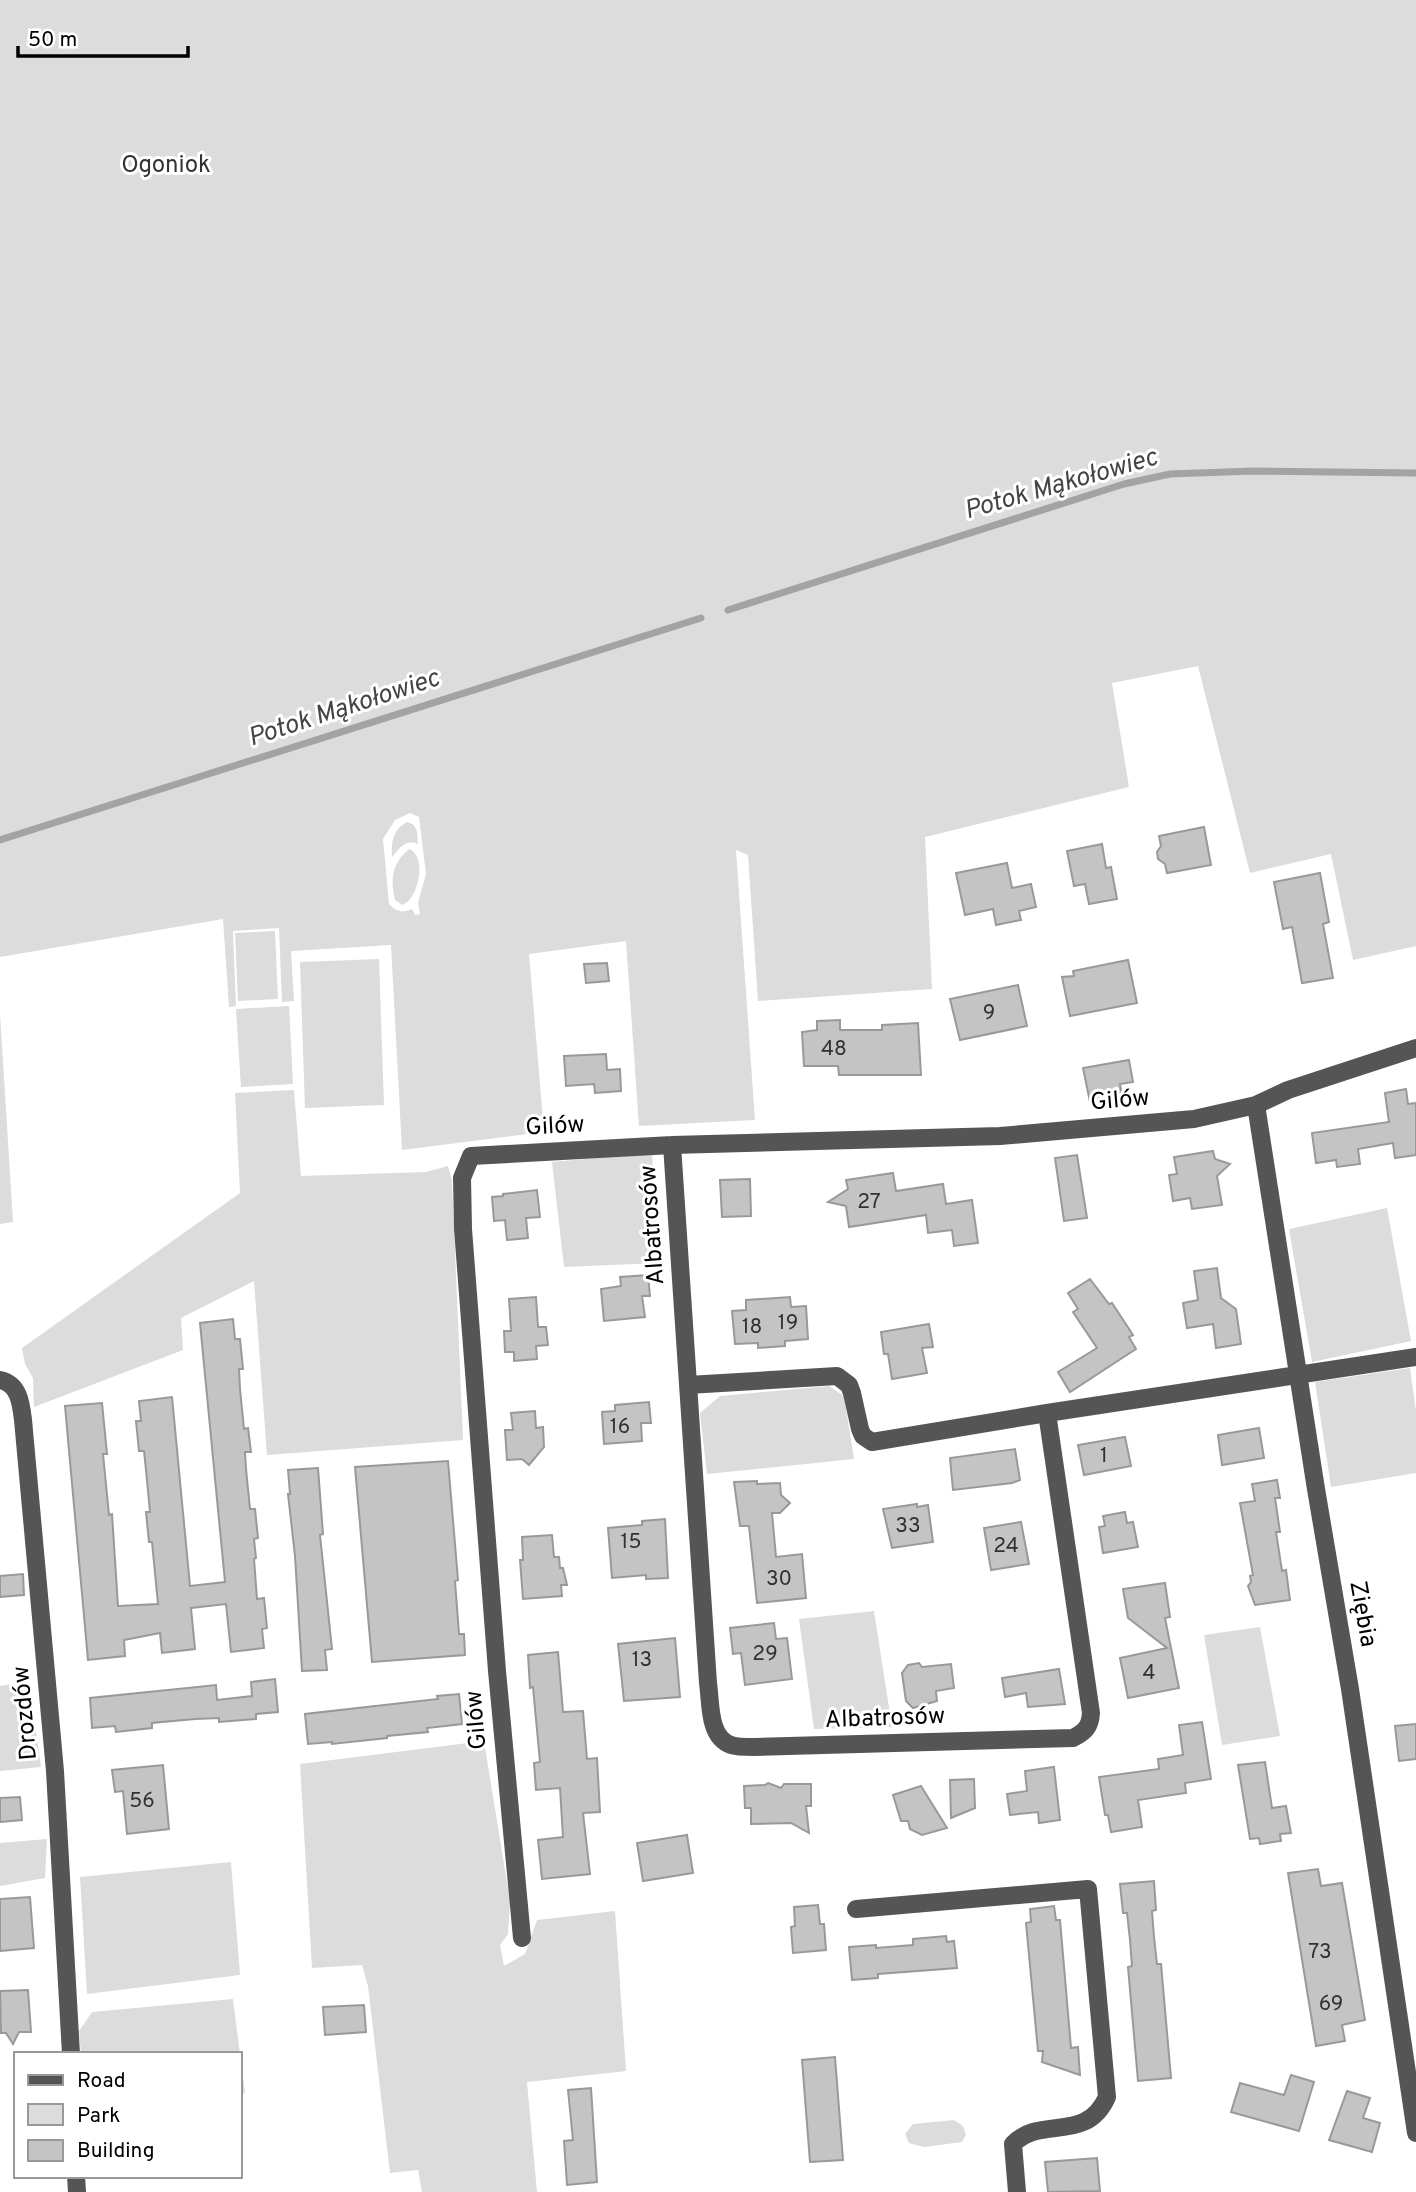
<svg xmlns="http://www.w3.org/2000/svg" width="1416" height="2192" viewBox="0 0 1416 2192" font-family="Overpass,sans-serif">
<style>
.green{fill:#dcdcdc;fill-rule:evenodd}
.lines{fill:none;stroke-linecap:round;stroke-linejoin:round}
.stream{stroke:#a3a3a3;stroke-width:7}
.building{fill:#c4c4c4;stroke:#999;stroke-width:2}
.minor{stroke:#555;stroke-width:18}
.labels{text-anchor:middle;dominant-baseline:central;stroke-width:6;stroke-linejoin:round;paint-order:stroke}
.number-label{font-size:21px;fill:#313131}
.park-label{font-size:24px;fill:#333;stroke:#fff}
.street-label{font-size:24px;fill:#000;stroke:#fff}
.water-label{font-size:26px;font-style:italic;fill:#444;stroke:#fff}
</style>
<rect width="100%" height="100%" fill="#fff"/>
<path class="green" d="M0,0H1416V946L1353,960L1331,854L1250,873L1198,666L1112,683L1129,787L925,837L932,989L758,1001L748,855L736,850L755,1120L639,1126L626,941L529,954L544,1132L402,1150L391,945L291,951L294,1001L282,1002L279,928L233,931L236,1006L229,1007L223,919L0,957ZM410,813L419,817L426,874L418,903L420,914L415,915L412,909C401,913 397,912 389,904L383,839L395,820Z
M407,822C419,825 417,834 418,844C405,839 400,848 392,857C391,842 393,829 407,822Z
M409,849C428,856 418,901 402,905L395,900C390,879 392,863 409,849Z
M275,931L278,999L238,1001L235,933Z
M379,959L384,1105L305,1108L300,962Z
M289,1006L293,1084L241,1087L236,1009Z
M0,1014L13,1222L0,1224Z
M294,1090L301,1176L426,1172L448,1166L452,1181L463,1440L267,1455L254,1281L181,1318L183,1350L34,1407L33,1378L25,1364L22,1348L240,1193L235,1093Z
M652,1153L659,1263L564,1267L552,1162Z
M1387,1208L1411,1341L1312,1362L1289,1229Z
M1410,1368L1416,1411V1473L1331,1487L1315,1382Z
M829,1386L844,1396L854,1459L707,1474L700,1413L720,1396Z
M874,1611L892,1727L814,1729L799,1619Z
M1260,1627L1280,1736L1222,1745L1204,1635Z
M29,1681L41,1767L0,1771V1686Z
M484,1741L510,1901L508,1934L500,1945L504,1966L525,1954L537,1920L615,1911L626,2071L527,2082L537,2192H422L418,2170L390,2173L368,1986L362,1965L312,1968L300,1764Z
M47,1839L45,1878L0,1886V1843Z
M231,1862L240,1975L87,1994L80,1877Z
M233,1999L245,2093L240,2094V2054H81L79,2031L92,2012Z
M954,2120L963,2126L966,2135L962,2142L924,2147L909,2143L905,2134L913,2124Z"/>
<g class="lines">
<path class="stream" d="M728,610L1124,484L1170,474L1254,471L1416,473
M0,840L701,618"/>
</g>
<path class="building" d="M1204,827L1211,865L1167,873L1165,864L1158,859L1157,852L1161,846L1159,836Z
M1102,844L1106,868L1111,867L1117,899L1089,904L1085,884L1074,886L1067,851Z
M1007,863L1012,888L1031,884L1036,907L1019,911L1021,920L996,925L993,909L965,915L956,873Z
M1320,873L1329,922L1323,924L1333,978L1302,983L1292,927L1283,929L1274,882Z
M1128,960L1137,1003L1070,1016L1062,977L1074,976L1073,971Z
M607,963L609,981L586,983L584,964Z
M1018,985L1027,1026L960,1040L950,999Z
M840,1020V1030H882V1025L918,1023L921,1075H839L838,1066H804L802,1032L817,1030V1021Z
M606,1054L607,1070L620,1069L621,1091L595,1093L594,1084L566,1086L564,1056Z
M1129,1060L1133,1082L1120,1084L1122,1096L1090,1102L1083,1068Z
M1406,1089L1408,1104L1416,1103V1155L1395,1158L1393,1143L1358,1149L1360,1164L1337,1167L1336,1160L1316,1163L1312,1133L1389,1122L1385,1093Z
M1213,1151L1215,1159L1230,1164L1217,1176L1222,1205L1192,1209L1190,1198L1173,1201L1169,1175L1177,1174L1174,1157Z
M1077,1155L1087,1218L1064,1221L1055,1158Z
M893,1173L896,1191L943,1184L946,1204L972,1200L978,1243L954,1246L952,1230L928,1233L926,1215L849,1227L846,1206L828,1202L848,1189L846,1180Z
M750,1179L751,1216L722,1217L720,1180Z
M537,1190L540,1217L526,1218L528,1238L507,1240L505,1220L494,1221L492,1197L503,1196V1194Z
M1217,1268L1221,1298L1236,1309L1241,1344L1216,1348L1213,1324L1187,1328L1183,1303L1198,1300L1194,1271Z
M648,1275L650,1296H642L645,1317L604,1321L601,1289L621,1286L620,1277Z
M1090,1279L1109,1304L1112,1303L1133,1335L1129,1337L1136,1349L1070,1392L1058,1372L1097,1348L1073,1312L1078,1309L1068,1293Z
M536,1297L538,1327H546L548,1345L536,1346L537,1359L514,1361V1352H505L504,1331H511L509,1299Z
M790,1297L791,1307L806,1306L808,1339L785,1341V1346L758,1348V1343L735,1344L732,1311L746,1310V1300Z
M233,1319L235,1339H240L243,1369H239L240,1389L244,1429L248,1428L251,1452H245L246,1469L250,1509H255L258,1538L254,1539L256,1558L254,1559L257,1599L264,1598L267,1628L262,1629L264,1648L231,1652L226,1604L191,1608L195,1649L162,1653L160,1633L124,1640L125,1656L88,1660L65,1406L102,1403L107,1454H103L109,1515L112,1514L118,1606L158,1604L152,1542H149L146,1512H150L146,1470L144,1451H139L136,1421H141L139,1401L172,1397L190,1586L225,1582L200,1323Z
M929,1324L933,1347L922,1348L927,1373L892,1379L888,1354H884L881,1332Z
M649,1402L651,1423H641L642,1441L604,1444L602,1412L615,1411V1405Z
M535,1411L536,1428L543,1427L544,1447L529,1465L522,1459L507,1460L505,1430H513L511,1413Z
M1259,1428L1264,1458L1222,1465L1218,1435Z
M1125,1437L1131,1466L1084,1475L1078,1445Z
M1015,1449L1020,1480L1012,1483L953,1490L950,1458Z
M448,1461L458,1580L455,1581L459,1634H464L465,1655L372,1662L355,1467Z
M318,1468L323,1534L320,1535L332,1649L325,1650L327,1670L302,1671L295,1556L288,1494H290L288,1470Z
M1277,1480L1280,1498H1275L1280,1532H1276L1282,1571L1286,1570L1290,1600L1255,1605L1248,1586L1251,1582L1250,1576L1253,1575L1240,1503L1255,1501L1252,1484Z
M757,1481V1484L780,1483L781,1495L790,1503L780,1513H772L776,1557L802,1554L806,1598L757,1603L749,1526H740L734,1482Z
M917,1504V1507L928,1505L933,1542L892,1548L883,1509Z
M1125,1512L1127,1523L1133,1522L1138,1547L1103,1553L1099,1527L1105,1526L1103,1516Z
M665,1519L668,1578L646,1579V1575L612,1578L608,1528L642,1525V1521Z
M1021,1522L1029,1564L991,1570L984,1528Z
M552,1535L554,1557H559L560,1568H563L567,1585H561L562,1596L523,1599L520,1560H523L522,1537Z
M23,1574L24,1595L0,1597V1576Z
M1165,1583L1170,1617L1165,1618L1179,1688L1128,1698L1120,1658L1167,1648L1128,1618L1123,1589Z
M774,1623L776,1639L787,1638L792,1679L745,1685L741,1653L733,1654L730,1628Z
M675,1638L680,1697L624,1701L618,1644Z
M558,1652L563,1712L583,1711L587,1759L597,1758L600,1812L583,1813L590,1874L542,1879L538,1840L563,1837L560,1788L536,1790L534,1763L540,1762L533,1687L530,1688L528,1655Z
M919,1663L922,1667L951,1664L954,1688L936,1691L937,1701L913,1708L906,1701L902,1673L908,1665Z
M1059,1669L1065,1704L1028,1707L1026,1693L1005,1697L1002,1678Z
M275,1679L278,1712L256,1714V1719L219,1722V1718L195,1719L152,1723V1728L116,1732L115,1726L92,1728L90,1698L216,1685L217,1700L252,1696L251,1682Z
M459,1694L462,1724L427,1728L428,1732L387,1736V1738L332,1744V1742L308,1744L305,1714L438,1699L437,1696Z
M1202,1722L1211,1779L1185,1783L1186,1793L1138,1800L1142,1827L1111,1832L1108,1815H1105L1099,1777L1159,1769L1158,1759L1183,1755L1179,1725Z
M1416,1724V1759L1399,1761L1395,1726Z
M1265,1762L1272,1808L1286,1806L1291,1833L1280,1834L1281,1841L1260,1844L1259,1838L1250,1839L1238,1765Z
M163,1765L169,1829L127,1834L123,1791L115,1792L112,1770Z
M1054,1767L1060,1820L1039,1823L1038,1812L1010,1815L1007,1794L1027,1791L1025,1771Z
M974,1779L975,1808L951,1818L950,1780Z
M768,1783L781,1788L784,1784H811V1806H806L809,1833L791,1823L751,1824V1808H745L744,1786L765,1785Z
M921,1786L947,1828L922,1835L910,1829L908,1821H901L893,1795Z
M20,1797L22,1820L0,1822V1798Z
M687,1835L693,1873L643,1881L637,1843Z
M1318,1869L1321,1886L1342,1883L1365,2020L1342,2025L1345,2041L1316,2046L1288,1873Z
M1154,1881L1156,1910L1152,1911L1154,1937L1157,1964H1161L1171,2078L1138,2081L1128,1967L1132,1966L1130,1940L1127,1913H1123L1120,1884Z
M30,1897L34,1948L0,1951V1899Z
M818,1905L820,1924H824L826,1950L793,1953L791,1927L795,1926L794,1907Z
M1054,1906L1056,1920H1060L1071,2048L1078,2047L1080,2075L1042,2062L1043,2051H1038L1026,1923L1031,1922L1030,1909Z
M946,1936L947,1942L954,1941L957,1968L878,1974V1978L852,1980L849,1947L876,1945V1948L913,1945V1939Z
M28,1990L31,2032H19L13,2044L6,2033H1L0,1991Z
M364,2005L366,2032L325,2035L323,2007Z
M835,2057L843,2160L810,2162L802,2060Z
M1291,2075L1314,2082L1299,2131L1231,2112L1240,2083L1284,2095Z
M591,2088L597,2182L567,2185L564,2141L573,2140L568,2090Z
M1347,2091L1370,2098L1363,2118L1380,2123L1372,2152L1329,2140Z
M1097,2158L1100,2191L1048,2192L1045,2162Z"/>
<g class="lines">
<path class="minor" d="M1256,1105L1316,1489L1350,1689L1416,2133
M672,1145L708,1683C711,1703 708,1737 731,1745C737,1747 747,1747 754,1747L1073,1738C1085,1732 1090,1727 1091,1713L1047,1413L1416,1357
M0,1380C19,1384 21,1403 23,1420L55,1771L71,2054
M688,1385L837,1376L849,1385L852,1393L860,1429L863,1436L872,1442L1047,1413
M856,1909L1088,1889L1107,2097C1086,2144 1041,2115 1013,2144L1017,2192
M522,1938L497,1671L463,1229L462,1178L471,1156L672,1145L1000,1136L1194,1119L1256,1105L1288,1090L1416,1048
M76,2176L77,2192"/>
</g>
<g class="labels">
<g class="number-label">
<text x="989" y="1013">9</text>
<text x="834" y="1049">48</text>
<text x="869" y="1202">27</text>
<text x="788" y="1323">19</text>
<text x="752" y="1327">18</text>
<text x="620" y="1427">16</text>
<text x="1104" y="1456">1</text>
<text x="908" y="1526">33</text>
<text x="631" y="1542">15</text>
<text x="1006" y="1546">24</text>
<text x="779" y="1579">30</text>
<text x="765" y="1654">29</text>
<text x="642" y="1660">13</text>
<text x="1149" y="1673">4</text>
<text x="142" y="1801">56</text>
<text x="1320" y="1952">73</text>
<text x="1331" y="2004">69</text>
</g>
<g class="park-label">
<text x="166" y="166">Ogoniok</text>
</g>
<g class="street-label">
<text transform="translate(1120 1101) rotate(-5)">Gilów</text>
<text transform="translate(555 1127) rotate(-3)">Gilów</text>
<text transform="translate(653 1225) rotate(-94)">Albatrosów</text>
<text transform="translate(1362 1614) rotate(80)">Ziębia</text>
<text transform="translate(26 1713) rotate(-95)">Drozdów</text>
<text transform="translate(885 1719) rotate(-2)">Albatrosów</text>
<text transform="translate(477 1720) rotate(-95)">Gilów</text>
</g>
<g class="water-label">
<text transform="translate(1061 485) rotate(-16)">Potok Mąkołowiec</text>
<text transform="translate(344 709) rotate(-18)">Potok Mąkołowiec</text>
</g>
</g>
<rect x="14" y="2052" width="228" height="126" fill="#ffffff" stroke="#999999" stroke-width="2"/>
<rect x="28" y="2075" width="35" height="10" fill="#555555" stroke="#999999" stroke-width="2"/>
<text x="77" y="2087" font-size="21" fill="#000000">Road</text>
<rect x="28" y="2104" width="35" height="21" fill="#dcdcdc" stroke="#999999" stroke-width="2"/>
<text x="77" y="2122" font-size="21" fill="#000000">Park</text>
<rect x="28" y="2140" width="35" height="21" fill="#c4c4c4" stroke="#999999" stroke-width="2"/>
<text x="77" y="2157" font-size="21" fill="#000000">Building</text>
<path d="M18 46v10h170v-10" fill="none" stroke="#000000" stroke-width="3.5"/>
<text x="28" y="46" font-size="21" fill="#000000" stroke="#ffffff" stroke-width="5" paint-order="stroke">50 m</text>
</svg>
